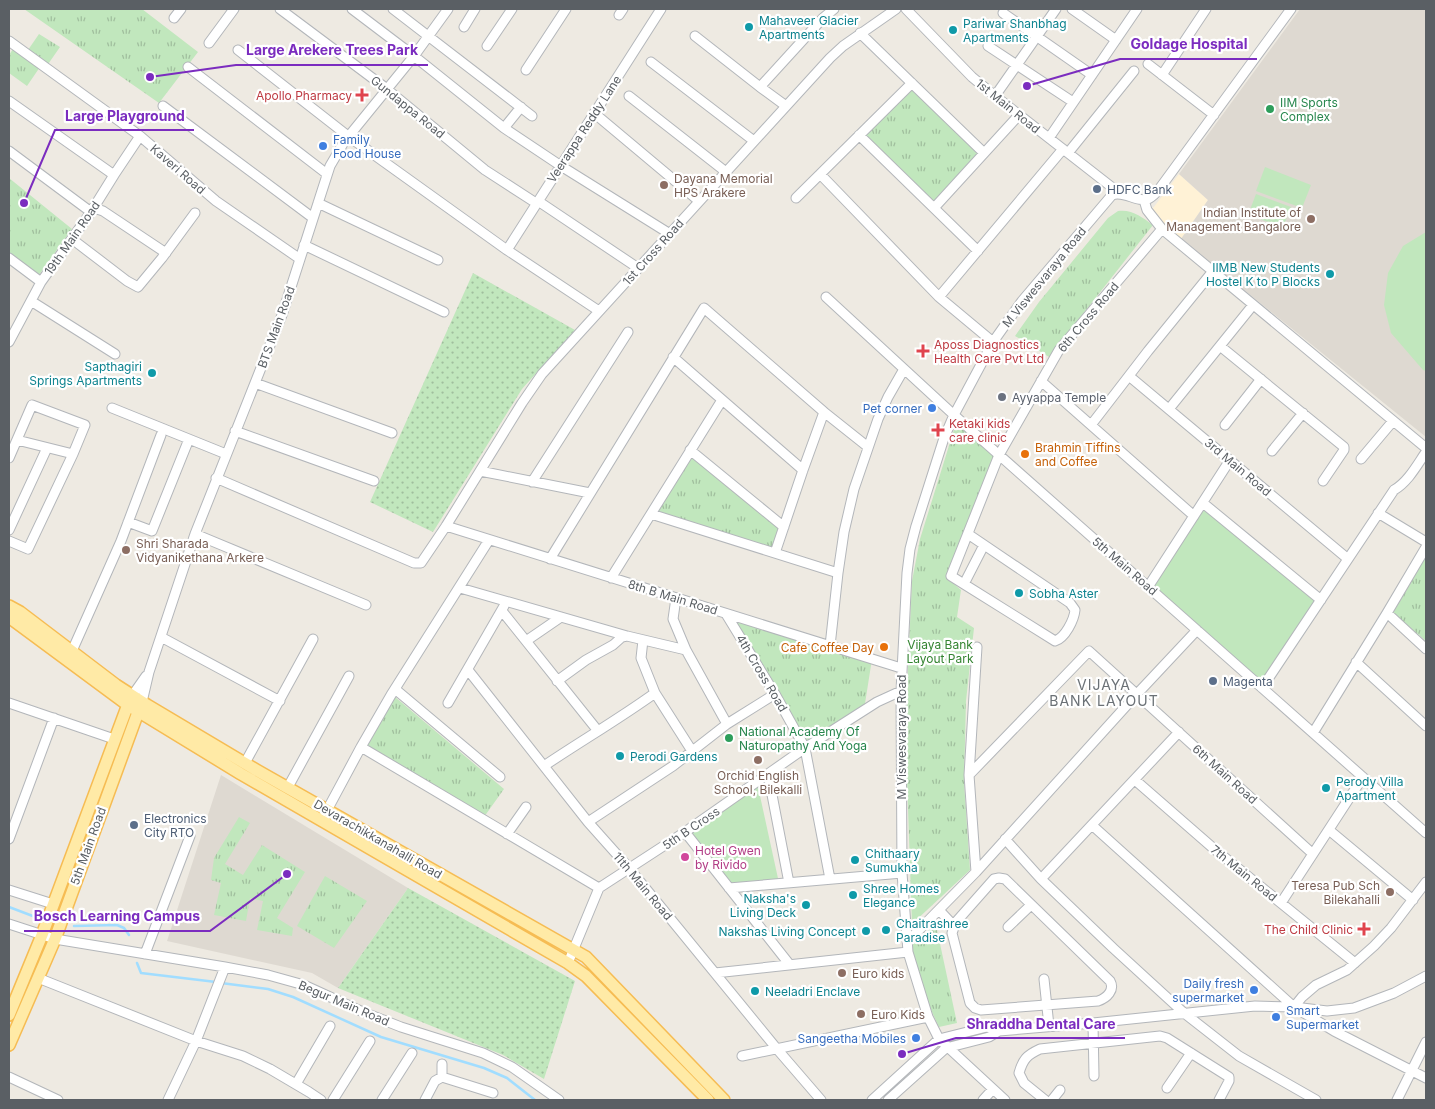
<svg xmlns="http://www.w3.org/2000/svg" width="1435" height="1109" viewBox="0 0 1435 1109" font-family="Inter,sans-serif">
<style>
.commercial{fill:#fff2d6}
.education{fill:#ded9d1}
.grass{fill:url(#grass-dots)}
.park{fill:url(#park-tufts)}
.garden{fill:#c1e7bd}
.lines{fill:none;stroke-linecap:round;stroke-linejoin:round}
.stream{stroke:#a1ddff;stroke-width:2.5}
.minor-casing{stroke:#b3b6ba;stroke-width:11}
.major-casing{stroke:#f6bc53;stroke-width:14}
.minor{stroke:#fff;stroke-width:9}
.major{stroke:#ffeaa6;stroke-width:11}
.culture-dot{fill:#0f9aa8;stroke:#fff;stroke-width:2}
.health-dot{fill:#e0444e;stroke:#fff;stroke-width:2}
.leisure-dot{fill:#2e9e5b;stroke:#fff;stroke-width:2}
.shop-dot{fill:#3f7fe0;stroke:#fff;stroke-width:2}
.education-dot{fill:#8d6e63;stroke:#fff;stroke-width:2}
.service-dot{fill:#5c6f8a;stroke:#fff;stroke-width:2}
.worship-dot{fill:#6b7280;stroke:#fff;stroke-width:2}
.food-dot{fill:#e8710a;stroke:#fff;stroke-width:2}
.hotel-dot{fill:#d1479c;stroke:#fff;stroke-width:2}
.labels{text-anchor:middle;dominant-baseline:central;stroke-width:4.5;stroke-linejoin:round;paint-order:stroke}
.culture-label{font-size:12px;fill:#0d838f;stroke:#fff;text-anchor:start}
.health-label{font-size:12px;fill:#be3a42;stroke:#fff;text-anchor:end}
.leisure-label{font-size:12px;fill:#27864d;stroke:#fff;text-anchor:start}
.street-label{font-size:12px;fill:#5a5f64;stroke:#fff}
.shop-label{font-size:12px;fill:#366cbe;stroke:#fff;text-anchor:end}
.education-label{font-size:12px;fill:#785e54;stroke:#fff;text-anchor:start}
.service-label{font-size:12px;fill:#4e5e75;stroke:#fff;text-anchor:start}
.worship-label{font-size:12px;fill:#5b616d;stroke:#fff;text-anchor:start}
.food-label{font-size:12px;fill:#c56008;stroke:#fff;text-anchor:start}
.park-label{font-size:12px;fill:#348431;stroke:#fff}
.hotel-label{font-size:12px;fill:#b23c85;stroke:#fff;text-anchor:start}
.neighbourhood-label{font-size:14px;letter-spacing:1px;fill:#6b7176;stroke:#fff}
.leader{fill:none;stroke:#7b2cbf;stroke-width:2}
.callout-dot{fill:#7b2cbf;stroke:#fff;stroke-width:2}
.callout-label{font-size:14px;text-anchor:middle;font-weight:bold;fill:#7b2cbf;stroke:#fff;stroke-width:4.5;stroke-linejoin:round;paint-order:stroke}
</style>
<defs>
<pattern id="grass-dots" width="8" height="8" patternUnits="userSpaceOnUse" patternTransform="scale(1.25)"><rect width="8" height="8" fill="#c1e7bd"/><path d="M2 2h.1M6 6h.1" fill="none" stroke="#a0be9d" stroke-width="1.8" stroke-linecap="round"/></pattern>
<pattern id="park-tufts" width="24" height="20" patternUnits="userSpaceOnUse" patternTransform="scale(1.25)"><rect width="24" height="20" fill="#c1e7bd"/><path d="M3 7l-1-3M5 7V3M7 7l1-3M15 17l-1-3M17 17v-4M19 17l1-3" fill="none" stroke="#a0be9d"/></pattern>
</defs>
<rect width="100%" height="100%" fill="#eeeae2"/>
<path class="commercial" d="M1179,174L1208,200L1181,239L1150,212Z"/>
<path class="education" d="M1300,9H1426V437L1181,239L1208,200L1179,174Z
M221,775L408,888L338,988L312,973L167,941Z"/>
<path class="grass" d="M473,273L575,330L522,389L433,532L370,502Z
M408,888L575,981L544,1079L503,1055L338,988Z"/>
<path class="park" d="M24,9H142L198,52L159,103Z
M39,34L60,47L44,70L40,67L27,86L9,73V55L17,43L28,50Z
M912,83L984,153L934,208L859,135Z
M9,178L72,229L39,275L9,253Z
M1118,211C1132,209 1142,217 1153,225L1049,357L1015,336L1039,302L1108,218Z
M956,423L995,456L947,578L961,590L957,617L974,628L966,701L964,782L970,870L912,924L906,751L908,666L912,581L920,539Z
M690,450L784,527L775,553L651,514Z
M1426,556V641L1393,613Z
M726,614L872,659L864,710L805,748Z
M395,697L504,789L484,817L365,749Z
M239,817L250,823L225,864L243,875L262,845L305,872L277,918L293,928L292,936L257,930L263,901L250,898L246,921L214,915L221,883L211,880L214,858Z
M325,876L367,901L334,948L297,926Z
M936,925L957,1023L939,1027C925,999 918,974 911,944Z"/>
<path class="garden" d="M1265,167L1311,185L1302,208L1256,191Z
M1256,194L1291,207L1283,227L1248,215Z
M1426,232V371L1423,370L1391,333L1384,305L1388,273L1403,246Z
M1203,503L1321,600L1262,688L1148,587Z
M757,782L779,883L729,888L685,832Z"/>
<g class="lines">
<path class="stream" d="M9,907L38,918
M74,926L117,925L124,928L129,935
M137,963L141,973L216,982
M221,983L268,989L293,997L381,1037L484,1068L507,1078L535,1100"/>
<defs>
<path id="minor" d="M280,9L383,86L485,170L536,203
M352,9L414,56L504,128L561,166L670,234
M393,9L532,116
M906,9L972,77L995,96L1118,192
M1072,9L1116,40
M1003,13L1092,75
M619,15L623,9
M174,18L181,9
M464,27L475,9
M860,33L984,153
M695,36L760,87L786,106
M9,41L140,136L216,201L300,259
M209,43L234,9
M487,46L512,9
M988,46L1073,102
M238,50L348,136L507,250L599,311
M651,62L754,141
M1148,64L1214,115
M188,67L327,174
M526,70L566,9
M1162,75L1206,9
M760,87L823,18L834,9
M629,96L726,172
M995,96L1056,9
M9,101L114,175
M163,106L313,218
M594,113L699,201
M504,128L521,107
M859,135L978,251
M1049,138L1137,9
M9,151L91,212
M1068,153L1134,71
M820,174L939,297L993,342
M796,198L912,83
M1144,200L1147,210L1162,229L1426,448
M538,201L638,268
M318,203L438,260
M94,208L103,211L166,253
M934,208L1019,115
M72,239L127,281L138,287L162,258L195,213
M304,245L444,312
M507,250L661,9
M9,258L41,282
M826,297L954,415L1426,833
M939,297L1063,149
M31,301L115,354
M9,342L41,282L91,212L114,175L140,136
M1220,346L1344,447V450L1323,481
M673,357L803,470
M1129,376L1348,559
M1041,381L1194,516
M255,383L392,433
M112,408L226,454
M1169,409L1253,305
M1091,425L1148,351L1213,271
M1225,425L1261,379
M235,431L374,481
M17,440L73,454
M690,450L784,527
M1272,451L1303,413
M9,458L32,405L85,425L73,454L28,549L9,541
M1361,459L1393,421
M480,471L590,493
M216,478L414,563H421L446,526L522,403L542,374L830,58L843,46L896,9
M532,482L628,332
M1203,503L1321,600
M1378,513L1426,542
M651,514L838,573
M128,522L152,531L189,439
M446,526L901,668
M9,530L47,448
M195,534L366,605
M968,534L1070,603L1075,610C1074,620 1065,638 1055,641L951,576L999,455L1059,350L1162,229
M775,553L803,470L824,412
M550,559L704,308L824,412L868,447
M611,578L722,400
M964,584L984,545
M1148,587L1230,460
M460,588L627,636L686,650
M676,598L673,619L686,650L727,724
M502,611L598,731
M1387,613L1426,649
M726,614L775,694L805,748L830,879
M161,637L280,701
M643,640L641,658L655,693L692,751
M526,641L561,617
M830,646L838,573L844,532L854,489L878,419L888,397L904,369
M72,651L121,541L161,435
M1356,662L1426,726
M468,670L588,822L629,868L777,1049L821,1100
M557,681L586,660L613,645L622,637L627,636
M1262,688L1394,490C1408,482 1417,465 1426,452
M395,689L500,777
M132,696L146,676
M142,702L149,672L195,534L282,315L330,166L344,142L414,56L448,9
M9,703L114,739
M448,703L504,606
M1313,733L1387,613L1426,547
M361,747L599,888
M245,763L313,639
M544,766C581,741 619,719 655,693
M768,774L789,883
M969,775L977,647
M1135,780L1213,848L1355,963
M288,787L349,676
M325,814L361,747L391,695L489,540
M588,822L673,766L727,724L775,694
M1093,826L1294,1007L1334,1031L1426,1078
M1329,830L1413,900
M685,832L790,965
M507,834L526,807
M9,839L54,718
M1005,839L1041,879L1113,948L1184,1013L1239,1056L1316,1100
M976,872L969,775L1089,651L1313,854
M999,878L1005,879L1110,981C1115,990 1107,998 1098,1001L981,1010L975,1008L970,1003L952,933L956,922L994,879Z
M1041,879L1179,732
M729,888L902,873
M9,890L53,904
M1281,903L1363,777
M939,910L954,926
M9,924L55,939L225,967L268,975L304,985L363,1012L401,1027L483,1053L512,1067L559,1100
M1008,927L1031,905
M907,940L914,935L976,872L1137,694L1197,630
M145,954L190,836
M568,963L599,888L685,832L805,748L877,702L901,691
M715,973L908,952
M38,978L196,1041L243,1056L270,1069L309,1092L321,1100
M1044,979L1049,1026
M1294,1007L1302,997L1316,985L1347,970L1374,946L1391,928L1426,882
M1093,1023L1094,1076
M742,1056L928,1017
M9,1077L58,1100
M442,1077V1064
M296,1084L330,1026
M1167,1088L1191,1053
M168,1100L196,1041L225,967
M333,1100L370,1041
M382,1100L412,1053
M425,1100L435,1081L442,1077L493,1093
M872,1100L939,1039L987,1027L999,1031
M888,1100L946,1048L989,1037L999,1031L1093,1023L1255,1006L1294,1007L1327,1011L1354,1008L1394,993L1426,976
M983,1100L993,1089
M1005,1100L939,1039L928,1017L908,952L902,873L901,691L907,573L910,549L916,526L944,438L954,415L993,342L1022,301L1112,195C1124,190 1137,203 1148,199C1152,197 1157,192 1160,188L1291,9
M1045,1100L1024,1083L1019,1073C1023,1059 1027,1055 1040,1049L1160,1036L1167,1038L1229,1077V1081L1219,1100
M1052,1100L1060,1090
M1397,1100L1426,1042"/>
<path id="major" d="M9,606L20,612L116,685L147,705L258,771L586,957L724,1100
M9,617L128,705L241,774L568,963L586,976L708,1100
M9,1015L42,935L130,699
M9,1045L55,939L141,704"/>
</defs>
<use href="#minor" class="minor-casing"/>
<use href="#major" class="major-casing"/>
<use href="#minor" class="minor"/>
<use href="#major" class="major"/>
</g>
<g class="culture-dot">
<circle cx="749" cy="27" r="5"/>
<circle cx="953" cy="30" r="5"/>
<circle cx="1330" cy="274" r="5"/>
<circle cx="152" cy="373" r="5"/>
<circle cx="1019" cy="593" r="5"/>
<circle cx="620" cy="756" r="5"/>
<circle cx="1326" cy="788" r="5"/>
<circle cx="855" cy="860" r="5"/>
<circle cx="853" cy="895" r="5"/>
<circle cx="806" cy="905" r="5"/>
<circle cx="886" cy="930" r="5"/>
<circle cx="866" cy="931" r="5"/>
<circle cx="755" cy="991" r="5"/>
</g>
<g class="health-dot">
<path d="M359.5 87.5h5v5h5v5h-5v5h-5v-5h-5v-5h5z"/>
<path d="M920.5 343.5h5v5h5v5h-5v5h-5v-5h-5v-5h5z"/>
<path d="M935.5 422.5h5v5h5v5h-5v5h-5v-5h-5v-5h5z"/>
<path d="M1361.5 921.5h5v5h5v5h-5v5h-5v-5h-5v-5h5z"/>
</g>
<g class="leisure-dot">
<circle cx="1270" cy="109" r="5"/>
<circle cx="729" cy="738" r="5"/>
</g>
<g class="shop-dot">
<circle cx="323" cy="146" r="5"/>
<circle cx="932" cy="408" r="5"/>
<circle cx="1254" cy="990" r="5"/>
<circle cx="1276" cy="1017" r="5"/>
<circle cx="916" cy="1038" r="5"/>
</g>
<g class="education-dot">
<circle cx="664" cy="185" r="5"/>
<circle cx="1311" cy="219" r="5"/>
<circle cx="126" cy="550" r="5"/>
<circle cx="758" cy="760" r="5"/>
<circle cx="1390" cy="892" r="5"/>
<circle cx="842" cy="973" r="5"/>
<circle cx="861" cy="1014" r="5"/>
</g>
<g class="service-dot">
<circle cx="1097" cy="189" r="5"/>
<circle cx="1213" cy="681" r="5"/>
<circle cx="134" cy="825" r="5"/>
</g>
<circle class="worship-dot" cx="1002" cy="397" r="5"/>
<g class="food-dot">
<circle cx="1025" cy="454" r="5"/>
<circle cx="884" cy="647" r="5"/>
</g>
<circle class="hotel-dot" cx="685" cy="857" r="5"/>
<g class="labels">
<g class="culture-label">
<text x="759" y="20">Mahaveer Glacier<tspan x="759" dy="14">Apartments</tspan></text>
<text x="963" y="23">Pariwar Shanbhag<tspan x="963" dy="14">Apartments</tspan></text>
<text x="1320" y="267" text-anchor="end">IIMB New Students<tspan x="1320" dy="14">Hostel K to P Blocks</tspan></text>
<text x="142" y="366" text-anchor="end">Sapthagiri<tspan x="142" dy="14">Springs Apartments</tspan></text>
<text x="1029" y="593">Sobha Aster</text>
<text x="630" y="756">Perodi Gardens</text>
<text x="1336" y="781">Perody Villa<tspan x="1336" dy="14">Apartment</tspan></text>
<text x="865" y="853">Chithaary<tspan x="865" dy="14">Sumukha</tspan></text>
<text x="863" y="888">Shree Homes<tspan x="863" dy="14">Elegance</tspan></text>
<text x="796" y="898" text-anchor="end">Naksha's<tspan x="796" dy="14">Living Deck</tspan></text>
<text x="896" y="923">Chaitrashree<tspan x="896" dy="14">Paradise</tspan></text>
<text x="856" y="931" text-anchor="end">Nakshas Living Concept</text>
<text x="765" y="991">Neeladri Enclave</text>
</g>
<g class="health-label">
<text x="352" y="95">Apollo Pharmacy</text>
<text x="934" y="344" text-anchor="start">Aposs Diagnostics<tspan x="934" dy="14">Health Care Pvt Ltd</tspan></text>
<text x="949" y="423" text-anchor="start">Ketaki kids<tspan x="949" dy="14">care clinic</tspan></text>
<text x="1353" y="929">The Child Clinic</text>
</g>
<g class="leisure-label">
<text x="1280" y="102">IIM Sports<tspan x="1280" dy="14">Complex</tspan></text>
<text x="739" y="731">National Academy Of<tspan x="739" dy="14">Naturopathy And Yoga</tspan></text>
</g>
<g class="street-label">
<text transform="translate(1008 106) rotate(39)">1st Main Road</text>
<text transform="translate(408 107) rotate(39)">Gundappa Road</text>
<text transform="translate(584 129) rotate(-57)">Veerappa Reddy Lane</text>
<text transform="translate(178 169) rotate(41)">Kaveri Road</text>
<text transform="translate(72 238) rotate(-55)">19th Main Road</text>
<text transform="translate(653 252) rotate(-48)">1st Cross Road</text>
<text transform="translate(1044 277) rotate(-51)">M Viswesvaraya Road</text>
<text transform="translate(1088 317) rotate(-50)">6th Cross Road</text>
<text transform="translate(276 327) rotate(-70)">BTS Main Road</text>
<text transform="translate(1238 467) rotate(40)">3rd Main Road</text>
<text transform="translate(1125 566) rotate(41)">5th Main Road</text>
<text transform="translate(673 597) rotate(17)">8th B Main Road</text>
<text transform="translate(762 673) rotate(59)">4th Cross Road</text>
<text transform="translate(901 737) rotate(-90)">M Viswesvaraya Road</text>
<text transform="translate(1225 774) rotate(42)">6th Main Road</text>
<text transform="translate(691 828) rotate(-34)">5th B Cross</text>
<text transform="translate(378 839) rotate(30)">Devarachikkanahalli Road</text>
<text transform="translate(88 846) rotate(-70)">5th Main Road</text>
<text transform="translate(1244 873) rotate(39)">7th Main Road</text>
<text transform="translate(643 886) rotate(50)">11th Main Road</text>
<text transform="translate(344 1003) rotate(23)">Begur Main Road</text>
</g>
<g class="shop-label">
<text x="333" y="139" text-anchor="start">Family<tspan x="333" dy="14">Food House</tspan></text>
<text x="922" y="408">Pet corner</text>
<text x="1244" y="983">Daily fresh<tspan x="1244" dy="14">supermarket</tspan></text>
<text x="1286" y="1010" text-anchor="start">Smart<tspan x="1286" dy="14">Supermarket</tspan></text>
<text x="906" y="1038">Sangeetha Mobiles</text>
</g>
<g class="education-label">
<text x="674" y="178">Dayana Memorial<tspan x="674" dy="14">HPS Arakere</tspan></text>
<text x="1301" y="212" text-anchor="end">Indian Institute of<tspan x="1301" dy="14">Management Bangalore</tspan></text>
<text x="136" y="543">Shri Sharada<tspan x="136" dy="14">Vidyanikethana Arkere</tspan></text>
<text x="758" y="775" text-anchor="middle">Orchid English<tspan x="758" dy="14">School, Bilekalli</tspan></text>
<text x="1380" y="885" text-anchor="end">Teresa Pub Sch<tspan x="1380" dy="14">Bilekahalli</tspan></text>
<text x="852" y="973">Euro kids</text>
<text x="871" y="1014">Euro Kids</text>
</g>
<g class="service-label">
<text x="1107" y="189">HDFC Bank</text>
<text x="1223" y="681">Magenta</text>
<text x="144" y="818">Electronics<tspan x="144" dy="14">City RTO</tspan></text>
</g>
<g class="worship-label">
<text x="1012" y="397">Ayyappa Temple</text>
</g>
<g class="food-label">
<text x="1035" y="447">Brahmin Tiffins<tspan x="1035" dy="14">and Coffee</tspan></text>
<text x="874" y="647" text-anchor="end">Cafe Coffee Day</text>
</g>
<g class="park-label">
<text x="940" y="644">Vijaya Bank<tspan x="940" dy="14">Layout Park</tspan></text>
</g>
<g class="hotel-label">
<text x="695" y="850">Hotel Gwen<tspan x="695" dy="14">by Rivido</tspan></text>
</g>
<g class="neighbourhood-label">
<text x="1104" y="684">VIJAYA<tspan x="1104" dy="16">BANK LAYOUT</tspan></text>
</g>
</g>
<path class="leader" d="M1027 86L1120 59H1257M150 77L236 65H428M24 203L55 130H194M287 874L210 931H24M902 1054L956 1038H1125"/>
<g class="callout-dot">
<circle cx="1027" cy="86" r="5"/>
<circle cx="150" cy="77" r="5"/>
<circle cx="24" cy="203" r="5"/>
<circle cx="287" cy="874" r="5"/>
<circle cx="902" cy="1054" r="5"/>
</g>
<g class="callout-label">
<text x="1189" y="49">Goldage Hospital</text>
<text x="332" y="55">Large Arekere Trees Park</text>
<text x="125" y="121">Large Playground</text>
<text x="117" y="921">Bosch Learning Campus</text>
<text x="1041" y="1029">Shraddha Dental Care</text>
</g>
<rect width="1435" height="1109" fill="none" stroke="#5a5f64" stroke-width="20"/>
</svg>
